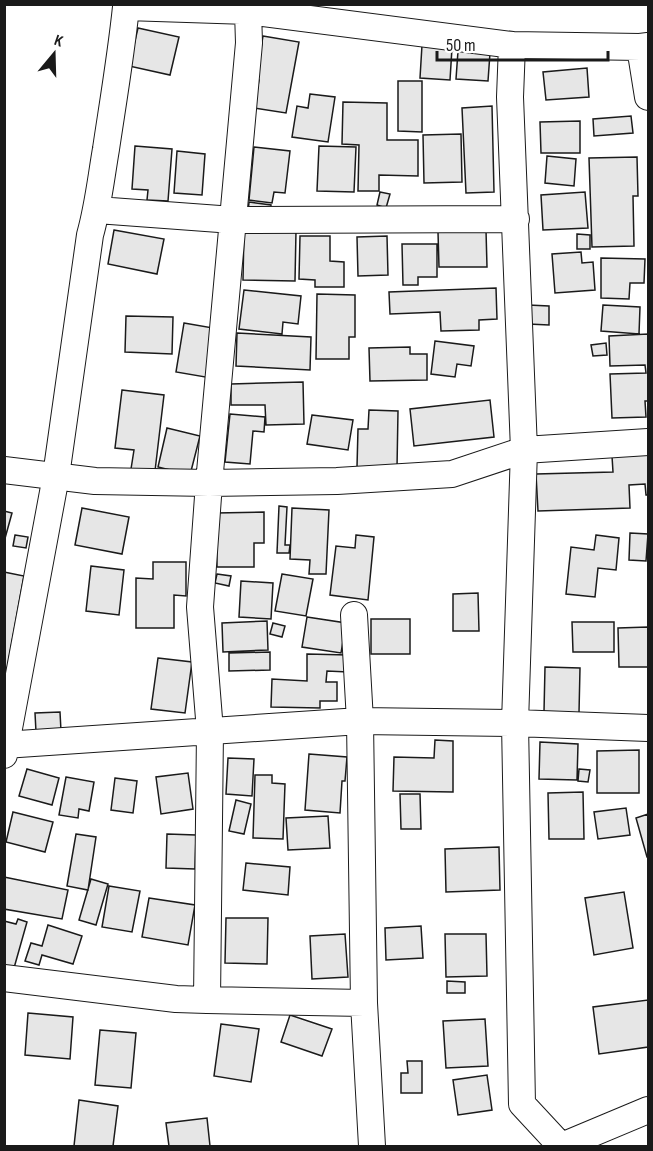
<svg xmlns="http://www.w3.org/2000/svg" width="653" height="1151" viewBox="0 0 653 1151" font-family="'Sofia Sans Condensed',sans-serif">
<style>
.building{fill:#e6e6e6;stroke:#1a1a1a;stroke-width:1.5}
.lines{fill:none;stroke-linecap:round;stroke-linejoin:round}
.minor-casing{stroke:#1a1a1a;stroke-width:28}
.minor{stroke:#fff;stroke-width:26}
</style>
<rect width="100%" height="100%" fill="#fff"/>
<path class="building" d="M138,28L179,37L170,75L129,66Z
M263,36L299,42L286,113L254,108L259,80L256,79Z
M422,45L452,48L450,80L420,78Z
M458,51L490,53L488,81L456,79Z
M587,68L589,97L546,100L543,72Z
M398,81H422V132L398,131Z
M310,94L335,97L328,142L292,137L297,106L308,108Z
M343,102L387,103V140H418V176L379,175V191H358L359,145L342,144Z
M492,106L494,192L466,193L462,108Z
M631,116L633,133L594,136L593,119Z
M580,121V153H541L540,122Z
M461,134L462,182L424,183L423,135Z
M135,146L172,149L168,201L147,200L148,190L132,189Z
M319,146L356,147L354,192L317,191Z
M254,147L290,151L285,193L274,192L272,203L249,200Z
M177,151L205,154L202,195L174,193Z
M547,156L576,159L574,186L545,183Z
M637,157L638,196H633L634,246L592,247L589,158Z
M380,192L390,194L386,208L377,205Z
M585,192L588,228L543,230L541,195Z
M249,202L271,205L270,216L248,213Z
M114,230L164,239L157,274L108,264Z
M244,230L296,231L295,281L243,280Z
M486,230L487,267H439L438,232Z
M577,234L590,235V249H577Z
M300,236H330V261L344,262V287H315V280L299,279Z
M387,236L388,275L358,276L357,237Z
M402,244H437V277H418V285H403Z
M581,252L582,263L593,262L595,290L555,293L552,254Z
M601,258L645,259L644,283H630L629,299L601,298Z
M496,288L497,319L479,320V330L441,331L440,312L390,314L389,292Z
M244,290L301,296L298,324L283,322L282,334L239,329Z
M317,294L355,295V337H349V359H316Z
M528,305L549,306V325L528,324Z
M603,305L640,307L639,334L601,331Z
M126,316L173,317L172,354L125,352Z
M184,323L219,329L211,378L176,372Z
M237,333L311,337L310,370L236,366Z
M648,334V401H645L646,417L612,418L610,374L646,373L645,365L610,366L609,336Z
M435,341L474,346L471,366L457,364L455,377L431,374Z
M606,343L607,355L593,356L591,345Z
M410,347V354H427V380L370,381L369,348Z
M303,382L304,424L266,425L265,405H231V384Z
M122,390L164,395L155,471L131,469L134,450L115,448Z
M490,400L494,437L414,446L410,409Z
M369,410L398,411L397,468L357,467L358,429H368Z
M230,414L265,417L264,432L253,431L250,464L225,462Z
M312,415L353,420L348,450L307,444Z
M167,428L200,436L190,475L158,467Z
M648,455V495H646L645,484L629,485L630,508L538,511L536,474L613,472L612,456Z
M279,506L287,507L285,545H290L289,553H277Z
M82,508L129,517L122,554L75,545Z
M292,508L329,510L326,574H309L310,560L290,559Z
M4,511L12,513L4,542Z
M264,512V543H254V567H217L216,513Z
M630,533L648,534L646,561L629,560Z
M15,535L28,537L26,548L13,546Z
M356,535L374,537L368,600L330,595L336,546L355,548Z
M596,535L619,538L616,570L598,568L595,597L566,594L571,547L594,550Z
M153,562H186V596L174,595V628H136V578L153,579Z
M91,566L124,570L119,615L86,611Z
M4,572L24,576L4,686Z
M217,574L231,576L229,586L215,583Z
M282,574L313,579L306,616L275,611Z
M241,581L273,583L271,619L239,617Z
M478,593L479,631H453V594Z
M307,617L346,623L341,653L302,647Z
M371,619H410V654H371Z
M267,621L268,650L223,652L222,623Z
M572,622H614V652H573Z
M273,623L285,626L282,637L270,634Z
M648,627V667H619L618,628Z
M270,652V670L229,671V653Z
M307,654L348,655V672L327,671L326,682H337V701H320V708L271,707L272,679L307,681Z
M158,658L192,662L185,713L151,709Z
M545,667L580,668L579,713L544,712Z
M60,712L61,731L36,732L35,713Z
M435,740L453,741V792L393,791L394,757L434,758Z
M540,742L578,744L577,780L539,779Z
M639,750V793H597V751Z
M309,754L347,757L345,781H342L340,813L305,810Z
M228,758L254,759L252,796L226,794Z
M27,769L59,778L52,805L19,796Z
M579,769L590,770L588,782L578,781Z
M188,773L193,809L161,814L156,777Z
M255,775H272V783L285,784L283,839L253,838Z
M66,777L94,782L89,811L79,809L78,818L59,815Z
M115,778L137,781L133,813L111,810Z
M583,792L584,839H549L548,793Z
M400,794H420L421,829H401Z
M236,800L251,804L244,834L229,831Z
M626,808L630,835L598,839L594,812Z
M13,812L53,822L45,852L6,842Z
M648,814V857H647L636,818Z
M328,816L330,848L288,850L286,818Z
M76,834L96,837L88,890L67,886Z
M167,834L196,835L195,869L166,868Z
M499,847L500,890L446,892L445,849Z
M246,863L290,867L288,895L243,890Z
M4,877L68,890L62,919L4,909Z
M91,879L108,884L96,925L79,920Z
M109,886L140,891L132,932L102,927Z
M624,892L633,948L594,955L585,898Z
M149,898L195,905L188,945L142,937Z
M226,918H268L267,964L225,963Z
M18,919L27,922L14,968L4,965V921L16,924Z
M48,925L82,936L73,964L42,955L39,965L25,961L31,943L42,946Z
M421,926L423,958L386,960L385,928Z
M345,934L348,977L312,979L310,936Z
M445,934H486L487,976L446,977Z
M447,981L465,982V993H447Z
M648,1000V1047L599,1054L593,1007Z
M28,1013L73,1017L70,1059L25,1055Z
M290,1015L332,1029L322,1056L281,1042Z
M485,1019L488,1066L446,1068L443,1021Z
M221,1024L259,1029L251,1082L214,1076Z
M100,1030L136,1033L131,1088L95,1085Z
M407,1061H422V1093H401V1073H408Z
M487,1075L492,1110L458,1115L453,1080Z
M79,1100L118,1106L113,1146H74Z
M207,1118L210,1146H169L166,1123Z"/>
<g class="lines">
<defs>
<path id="minor" d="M512,45L640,47L648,46
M640,47L648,97
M97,210L233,220L516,219
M4,470L95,481L209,483L337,481L452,474L524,450L648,442
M354,615L360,721L364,1003L372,1146
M4,745L360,721L515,723L648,728
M4,755L56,476L90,235C98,207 101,178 106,149C113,102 121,55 126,7L248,11L512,45L510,97L524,450L515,723L522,1104L561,1146
M4,978L176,999L207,1000L210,731L200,607L209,483L249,43L248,11
M207,1000L364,1003
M562,1146L648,1110"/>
</defs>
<use href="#minor" class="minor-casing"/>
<use href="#minor" class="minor"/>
</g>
<rect width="653" height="1151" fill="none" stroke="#1a1a1a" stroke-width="12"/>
<g transform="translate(54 54) rotate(19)" stroke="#ffffff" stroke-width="4.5" paint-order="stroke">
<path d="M0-4.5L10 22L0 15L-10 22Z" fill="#1a1a1a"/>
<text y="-9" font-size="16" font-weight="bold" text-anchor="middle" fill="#1a1a1a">K</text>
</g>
<path d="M437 51v9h171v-9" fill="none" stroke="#1a1a1a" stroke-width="3"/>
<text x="446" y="51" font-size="18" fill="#1a1a1a" stroke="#ffffff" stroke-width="4.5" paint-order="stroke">50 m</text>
</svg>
